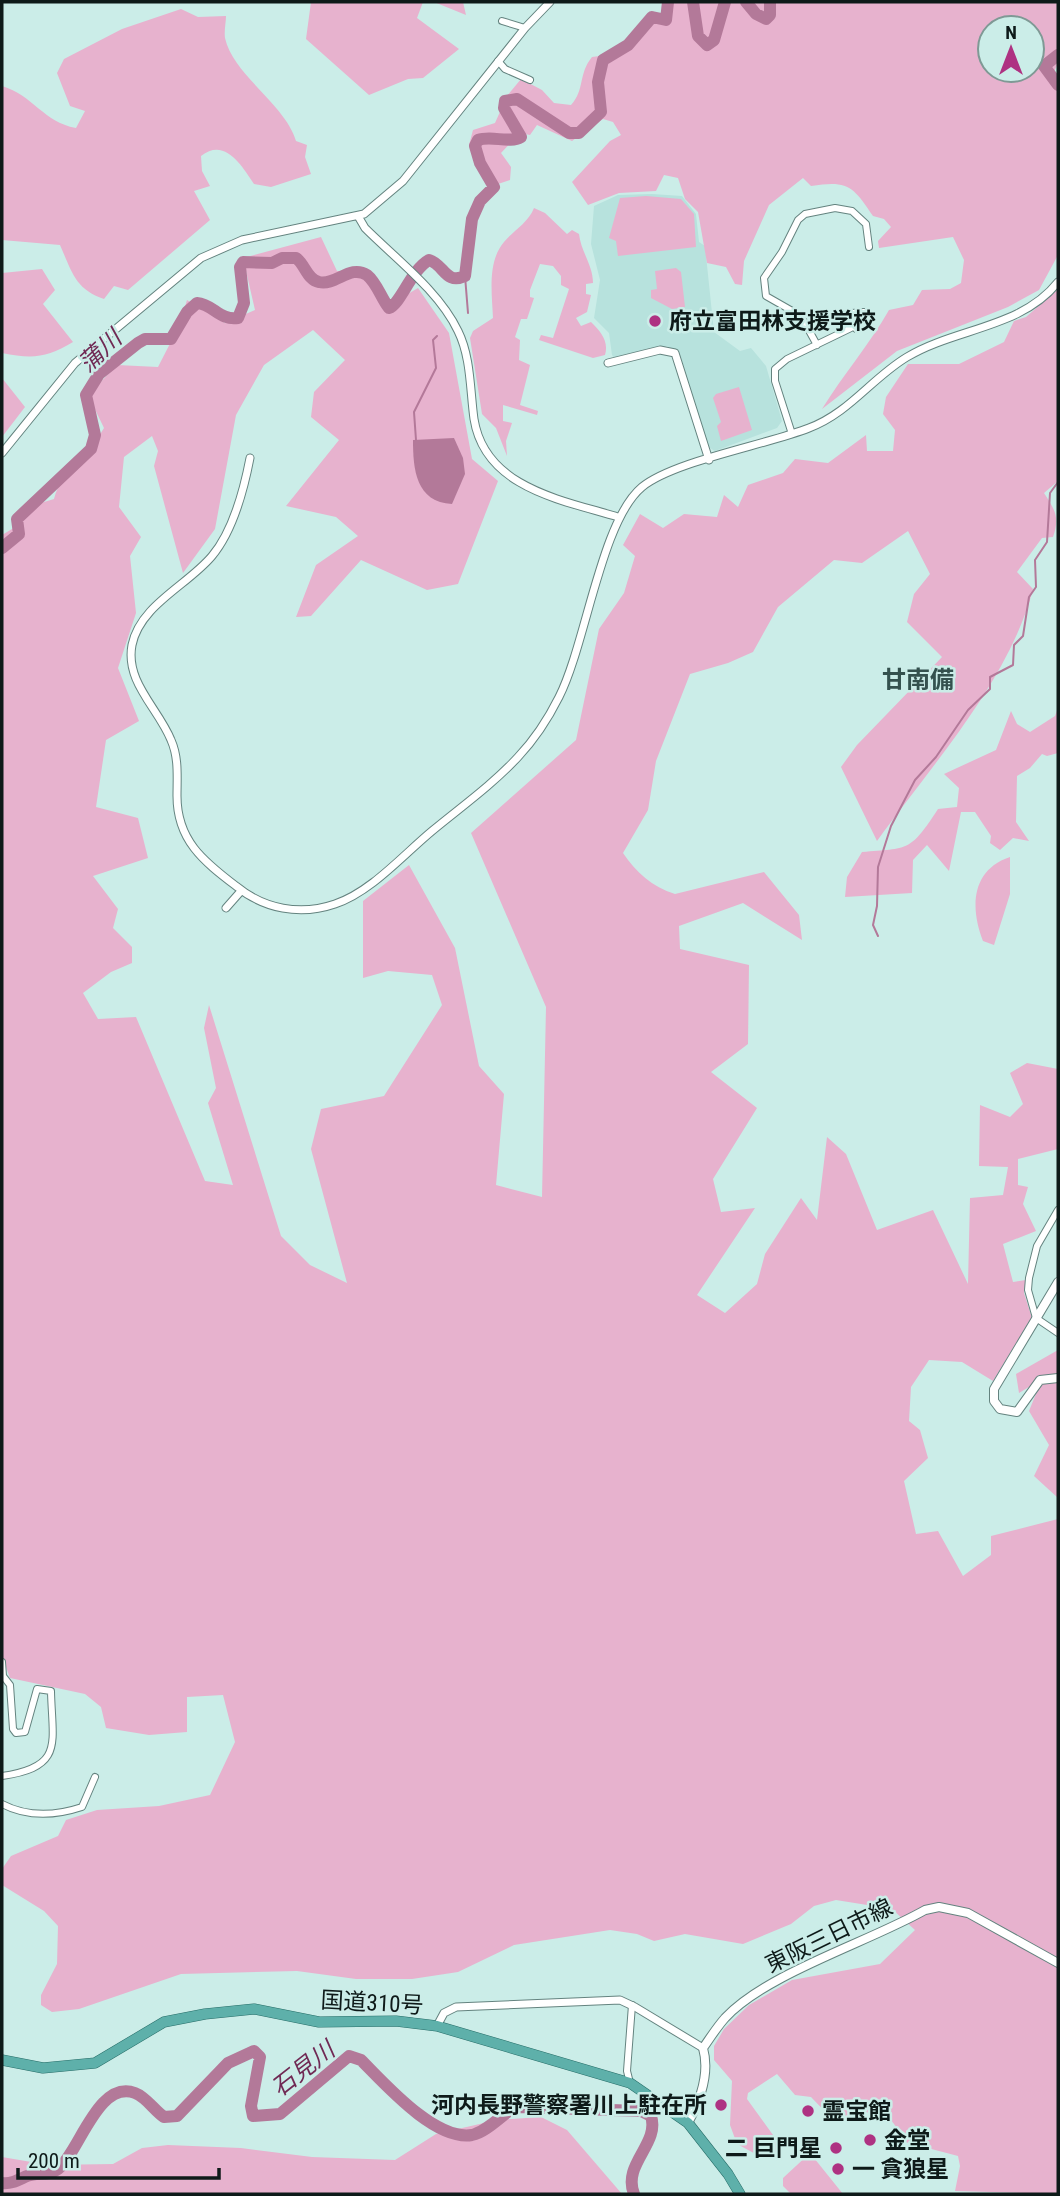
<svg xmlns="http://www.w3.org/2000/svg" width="1060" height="2196" viewBox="0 0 1060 2196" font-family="'Roboto Condensed','Noto Sans JP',sans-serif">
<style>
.built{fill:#b7e2dd}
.green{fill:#e7b2ce;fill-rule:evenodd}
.water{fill:#b37999}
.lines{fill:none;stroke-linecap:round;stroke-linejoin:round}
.stream{stroke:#b37999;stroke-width:2}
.river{stroke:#b37999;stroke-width:12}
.minor-casing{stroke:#64837f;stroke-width:8}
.tertiary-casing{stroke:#64837f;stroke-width:9}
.secondary-casing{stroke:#64837f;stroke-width:10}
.trunk-casing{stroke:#286e69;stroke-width:11}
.minor{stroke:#fff;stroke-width:6}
.tertiary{stroke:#fff;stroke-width:7}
.secondary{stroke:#fff;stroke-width:8}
.trunk{stroke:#5eb0aa;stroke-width:10}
.poi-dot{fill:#ae3282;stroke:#cbede8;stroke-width:2.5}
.labels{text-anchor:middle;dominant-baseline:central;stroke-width:5;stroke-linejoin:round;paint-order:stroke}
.poi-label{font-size:23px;font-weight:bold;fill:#0e1a19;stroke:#cbede8;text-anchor:start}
.street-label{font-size:23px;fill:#0e1a19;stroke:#cbede8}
.water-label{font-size:24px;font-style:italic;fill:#702954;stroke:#cbede8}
.neighbourhood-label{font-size:24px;font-weight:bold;fill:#34514e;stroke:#cbede8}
</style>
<rect width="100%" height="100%" fill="#cbede8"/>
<path class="built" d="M652,194L682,196L696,214L699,242L705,246L714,332L740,351L751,348L766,366L782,421L777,428L715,451L708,447L678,352L667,346L616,360L612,355L609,333L594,318L600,280L591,244L594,206L618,195Z"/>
<path class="green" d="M311,2H423L417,18L459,49L423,78L408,79L369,95L306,39Z
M434,2H463L466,15Z
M667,2H1058V63L1053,74L1058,80V255L1039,290L1008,307L897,351L822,409C843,375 869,345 889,310L913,305L922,290L950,289L961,283L964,260L953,237L879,248L878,241L891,227L884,219L873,216C853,186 848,180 811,186L803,178L769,205L744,261L742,285L735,284L726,267L707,263L698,212L685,199L678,178L664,175L656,191L619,193L588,205L572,182L610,141L621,135L613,122L603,119L572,141L537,125L530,135L520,133L501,153L511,167L510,180L489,187L469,145L473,130L495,123L507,96L521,79L542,90L554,103L571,105C585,90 578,74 592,57L614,54L646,20L669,17ZM990,28H1032V70H990Z
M181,9L198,17L226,16C226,22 224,31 225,38C233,75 286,105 296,141L307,145L305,157L311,174L271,187L254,184C242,166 225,137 201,156L202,171L210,186L194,191L210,220L128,290L114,286L104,299C75,289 72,272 60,245L2,240V86C33,95 43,122 76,128L85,111L70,106L57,73L64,59L122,29Z
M646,196L681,199L694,214L696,247L618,256L616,241L609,238L620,198Z
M534,208L545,213L567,234L572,230L579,234C581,252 593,265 593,283L586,284V294L591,295L587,312L576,318L581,326L591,322C601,332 609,341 605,355L593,358L539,340L541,335L553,338L569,289L561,285V276L553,266L540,264L530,290V297L534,298L527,319H521L515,337L520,340L519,360L530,365L520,405L538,411L537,415L503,405V421L512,423L506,441L507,456L496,428L482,414L470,338L473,331L493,318C492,293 487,262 504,242C514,230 528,223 534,208Z
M321,237L337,271H361L391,304L418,288L449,333L472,459L498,481L458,584L427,590L361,560L311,616L296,617L316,565L358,536L336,517L286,506L339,440L311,417L314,392L345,360L313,330L264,365L236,415L215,529L183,573L154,466L158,451L152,436L124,457L119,507L141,537L130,556L136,613L118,668L139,721L106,740L96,807L138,818L148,858L93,876L118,909L113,928L132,947V963L111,972L83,993L98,1019L136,1017L205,1181L233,1185L208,1103L216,1088L204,1028L209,1005L281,1236L310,1265L347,1283L311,1149L321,1109L384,1096L442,1005L432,975L388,971L363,978V901L409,865L455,948L479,1066L504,1094L496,1185L542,1197L546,1007L471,833L576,740L599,629L624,593L635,556L623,545L640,514L663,528L684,514L717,517L724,495L738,507L748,485L783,473L795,459L828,463L866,435L867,451H893L895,430L883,414L886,397L908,364H959L1004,342L1014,321L1026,317L1058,289V481L1044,493C1055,510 1060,517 1053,537L1042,538L1017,572L1033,589C1010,679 931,766 877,841L841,767L857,745L942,657L907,622L914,594L930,574L908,531L862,563L834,560L778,607L753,652L728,663L690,674L656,761L648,810L623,853C636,872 652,887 675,894L764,872L799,915L802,940L743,903L679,926L680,949L749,965L748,1044L711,1072L757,1108L713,1179L721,1212L755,1208L697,1295L725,1313L757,1284L765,1254L801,1198L817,1220L827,1137L846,1154L877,1230L933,1210L968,1284L970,1198L1003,1195L1008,1167L979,1166L980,1105L1010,1117L1023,1104L1010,1073L1027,1063L1058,1069V1149L1018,1159V1185L1028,1187L1023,1204L1036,1231L1003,1244L1013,1282L1026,1280L1024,1293L1032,1318L993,1381L962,1362L929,1360L911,1387L909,1421L920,1430L928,1458L904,1481L916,1534L938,1531L963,1576L991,1555V1536L1058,1519V2194L955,2191L960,2166L958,2156L901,2141L897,2128L888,2116L865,2112L841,2123L835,2122L811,2097L795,2095L777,2074L748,2093L747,2099L781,2146L779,2151L763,2158L737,2144L730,2125L732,2081L714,2060V2046L724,2029L749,2005L792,1980L880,1964L915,1930L892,1909L836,1900L814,1906L791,1924L743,1944L685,1934L654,1941L637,1934L610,1930L514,1945L458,1972L412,1979H356L297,1971L181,1974L79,2009L52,2012L41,2005V1995L57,1964L58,1926L44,1911L2,1885V1869L11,1856L58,1836L66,1820L97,1810L159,1806L210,1795L235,1742L223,1695L187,1697V1732L149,1735L106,1728L101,1707L85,1694L10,1678L2,1656V535L22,523L21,509L54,499C62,468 87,457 104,428L88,395L117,365L158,367L179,326L187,300L225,323L255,310L243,258Z
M676,268L681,272L685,307L672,309L651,298V290L657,289L655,271Z
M42,269L55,290L43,304L73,342C47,358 32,359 2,353V273Z
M2,378L25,407L2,437V377Z
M739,387L752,430L721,441L717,426L721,422L713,398L716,394Z
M1058,708V753L1047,756L1042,754L1030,768L1017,776L1016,822L1029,841L1013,838L1000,850L990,843L991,836L975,812H961L949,871L927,845L913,860L912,893L845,897L847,877L862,852C909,848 910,852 938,809L957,807L959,788L944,774L996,750L1011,711L1017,724L1030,732L1055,716Z
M1010,857V894L994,945L983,941C970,908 971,870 1010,857Z
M1058,1350V1498L1034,1476L1049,1445L1029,1411L1042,1379L1019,1393L1016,1374Z
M541,2117L567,2130L622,2194H2V2157L49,2165L113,2164L142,2148L168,2145L241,2148L312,2157L395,2160L436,2134L497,2120Z
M810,2153L843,2194H791L783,2186V2178Z"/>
<path class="water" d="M454,438L463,458L465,474L452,504C416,502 413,470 413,440Z"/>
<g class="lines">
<path class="stream" d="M465,276L468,313
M416,440L414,412L436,368L433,340L437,336
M878,936L873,925L877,906L878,867L891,826L915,780L936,757L968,710L990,689V677L1013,665L1014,645L1023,636L1029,597L1036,587L1035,560L1047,542L1050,493L1058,482"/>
<path class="river" d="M693,2L698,36L707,45L714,40L725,2
M746,2L756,14L766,19L770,15V2
M1058,55L1044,66L1058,85
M2,548L19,534L17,519L91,449L95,435L86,395L99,374L138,343L145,339H171L187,312L197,303C213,304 220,321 238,318L244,303L240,267L243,262L272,263L282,258H296C305,264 307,280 319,282C336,286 350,264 367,275C377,283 381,298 389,308C400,305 411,270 429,260C444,264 445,285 465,276L472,219L480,201L494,187L480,163L475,146L478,140C492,135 509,144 521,137L504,108L505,101L517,99L569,133H579L601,112L598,82L603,60L628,45L652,17L666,20L668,2
M2,2183C12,2184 18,2180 27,2176C37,2172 49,2176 58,2169C79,2153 98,2079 135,2093C146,2097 154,2110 164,2117L177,2116L228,2063L254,2051L260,2057L251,2106L253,2116L280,2114L349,2056L361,2060C385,2084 435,2141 472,2135C486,2132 501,2116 513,2108L520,2107L641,2111L651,2116C660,2144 622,2164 634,2194"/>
<defs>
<path id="minor" d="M502,21L525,28
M498,61L505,69L530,80
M817,345L801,316L766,296L764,278L782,252L798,220L805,214L835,208L852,211L866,224L869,247
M792,434L775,381V369L787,359L851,328L852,313L864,312V326L856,329L853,326
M1058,1210L1037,1246L1029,1278L1028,1290L1036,1318L1058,1333
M2,1662L3,1676L10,1685L13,1729L16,1733L25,1732L37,1689L51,1691C52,1743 65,1767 2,1776
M2,1804C27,1817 55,1816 82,1807L95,1777
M630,2083L627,2071L632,2005"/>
<path id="tertiary" d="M358,216L365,228C396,259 439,291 458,331C471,357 470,390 474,419C485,488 562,500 618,517
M608,363L660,350L675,353L709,460
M2,453L75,363L201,258L242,240L364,214L403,181L525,28L550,2
M250,458C244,489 233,531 212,556C188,585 140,605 132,645C125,682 158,708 171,740C179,758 177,777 177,796C177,840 203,861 236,886C264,909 300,916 335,904C371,892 403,855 432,831C461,807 492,785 518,757C535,739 548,719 559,697C586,644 601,521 642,487C674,461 766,445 809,428C849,413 872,378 907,357C955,328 1022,328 1058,282
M226,908L241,891
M437,2026L444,2013L456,2007L620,2000L635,2007L703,2048"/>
<path id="secondary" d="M1058,1282L994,1389V1401L1000,1409L1017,1412L1040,1380L1058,1378
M688,2123C700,2101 710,2073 703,2048C710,2038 717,2027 725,2018C767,1973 869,1942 925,1910L939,1907L968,1913L1058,1963"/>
<path id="trunk" d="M2,2060L43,2068L95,2063L164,2022L205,2014L254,2009L319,2022L396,2021L437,2026L630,2083L688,2123L728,2174L740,2194"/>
</defs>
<use href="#minor" class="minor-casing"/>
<use href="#tertiary" class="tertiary-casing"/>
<use href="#secondary" class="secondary-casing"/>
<use href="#trunk" class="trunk-casing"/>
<use href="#minor" class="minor"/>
<use href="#tertiary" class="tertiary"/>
<use href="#secondary" class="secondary"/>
<use href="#trunk" class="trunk"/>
</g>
<g class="poi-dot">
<circle cx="655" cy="321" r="7"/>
<circle cx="721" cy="2105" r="7"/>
<circle cx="808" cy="2111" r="7"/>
<circle cx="870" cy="2140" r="7"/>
<circle cx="836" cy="2148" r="7"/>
<circle cx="838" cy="2169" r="7"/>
</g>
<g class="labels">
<g class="poi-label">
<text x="669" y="321">府立富田林支援学校</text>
<text x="707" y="2105" text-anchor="end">河内長野警察署川上駐在所</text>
<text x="822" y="2111">霊宝館</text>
<text x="884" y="2140">金堂</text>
<text x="822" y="2148" text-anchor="end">二 巨門星</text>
<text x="852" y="2169">一 貪狼星</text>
</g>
<g class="street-label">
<text transform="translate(829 1936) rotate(-26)">東阪三日市線</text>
<text transform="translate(372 2003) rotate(3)">国道310号</text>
</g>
<g class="water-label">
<text transform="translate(100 351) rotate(-43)">蒲川</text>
<text transform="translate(303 2069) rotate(-38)">石見川</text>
</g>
<g class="neighbourhood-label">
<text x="918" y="680">甘南備</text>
</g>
</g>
<rect width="1060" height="2196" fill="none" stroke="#0e1a19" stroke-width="7"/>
<g transform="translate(1011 49)"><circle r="33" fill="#cbede8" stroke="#7f9995" stroke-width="2"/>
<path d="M0-5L12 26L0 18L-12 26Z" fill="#ae3282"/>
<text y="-10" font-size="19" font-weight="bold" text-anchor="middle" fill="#0e1a19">N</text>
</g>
<path d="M18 2168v10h201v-10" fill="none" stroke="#0e1a19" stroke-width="3.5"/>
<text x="28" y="2168" font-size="21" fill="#0e1a19" stroke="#cbede8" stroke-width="5" paint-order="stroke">200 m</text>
</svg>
